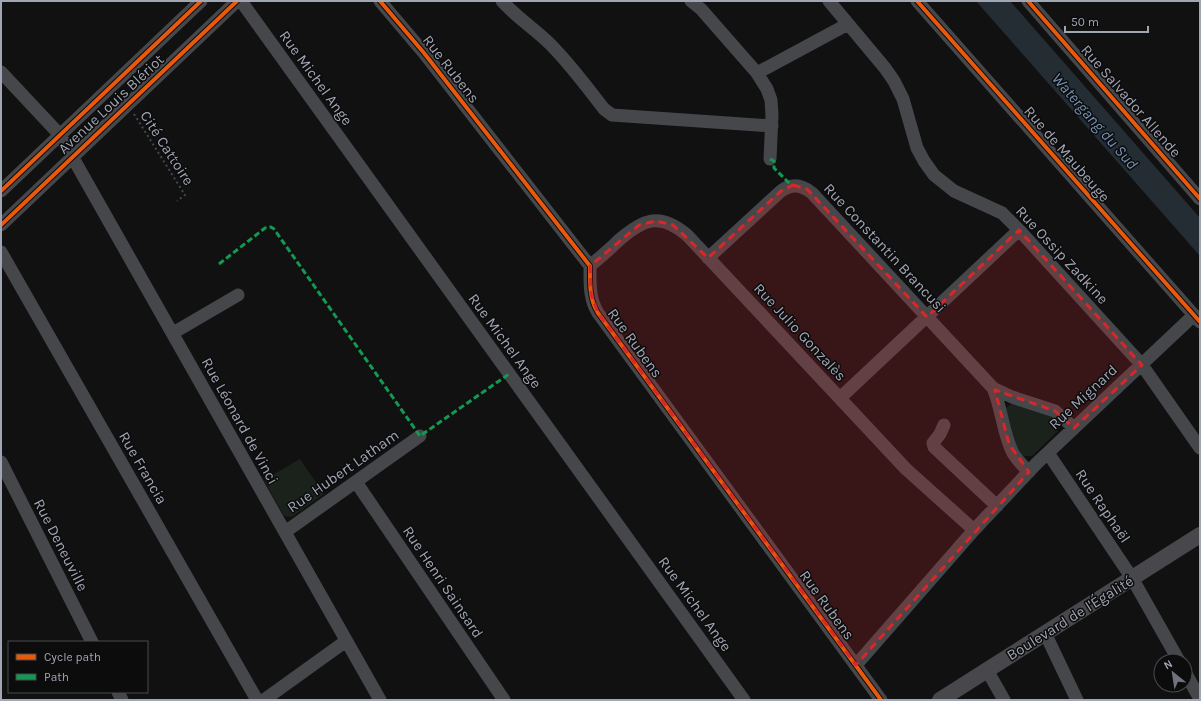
<svg xmlns="http://www.w3.org/2000/svg" width="1201" height="701" viewBox="0 0 1201 701" font-family="Karla,sans-serif">
<style>
.green{fill:#1b221c}
.water{fill:#242c34}
.lines{fill:none;stroke-linecap:round;stroke-linejoin:round}
.path{stroke:#47484c;stroke-width:2;stroke-dasharray:2 3;stroke-linecap:butt}
.minor{stroke:#45474b;stroke-width:13}
.major{stroke:#48484c;stroke-width:16}
.quiet{stroke:#139951;stroke-width:3;stroke-dasharray:6 3;stroke-linecap:butt}
.cycleway-casing{stroke:#0c0c0d;stroke-width:6}
.cycleway{stroke:#e8590c;stroke-width:4}
.marked{fill:#d62828;fill-opacity:0.2;stroke:#d62828;stroke-width:3;stroke-dasharray:8 5;stroke-linejoin:round}
.labels{text-anchor:middle;dominant-baseline:central;stroke-width:3;stroke-linejoin:round;paint-order:stroke}
.street-label{font-size:15px;fill:#a1a6b4;stroke:#0c0c0d}
.water-label{font-size:16px;font-style:italic;fill:#7492b3;stroke:#0c0c0d}
</style>
<rect width="100%" height="100%" fill="#111112"/>
<path class="green" d="M1015,401L1053,417L1058,422V431L1032,456H1024C1015,448 1006,421 1006,408Z
M300,459L324,494L292,517L284,516L264,480Z"/>
<path class="water" d="M976,1H1010L1200,218V256Z"/>
<g class="lines">
<path class="path" d="M134,114L185,195L177,201"/>
<path class="minor" d="M241,1L744,700
M380,1L424,53L590,266C590,282 589,299 598,313L881,700
M502,1C516,17 535,29 550,44C570,64 587,87 604,109L612,115L772,126
M691,1L701,9L757,73L767,89L771,100L772,115L770,159
M829,1L885,68L894,81L903,99L917,148L924,161L934,175L954,191L1002,213L1019,230L1142,365L1200,448
M917,1L1200,322
M1028,1L1200,199
M1,72L60,135L380,700
M757,73L848,24
M1,191L201,1
M1,225L237,1
M1,252L257,700
M708,258L781,191C792,183 802,185 812,193L993,388C1002,409 1003,434 1013,453C1017,460 1023,466 1029,472
M590,266C599,258 609,250 618,241C642,220 659,211 687,235L906,469L974,530
M173,333L238,295
M993,388L1012,397L1055,411L1074,428
M840,398L1019,230
M944,425L940,434L933,443L934,447L997,506
M1048,453L1132,578L1179,661
M1,462L92,642
M356,482L504,700
M285,532L420,436
M1045,633L1077,700
M856,665L974,530L1037,463L1194,315
M987,670L1004,700
M1185,672L1200,699
M118,692L122,700
M264,700L346,641"/>
<path class="major" d="M940,700L1200,535"/>
<path class="quiet" d="M770,159L774,161V168L792,186
M219,264L265,228L271,227L274,229L420,436L509,374"/>
<defs>
<path id="cycleway" d="M380,1L424,53L590,266C590,282 589,299 598,313L881,700
M917,1L1200,322
M1028,1L1200,199
M1,191L201,1
M1,225L237,1"/>
</defs>
<use href="#cycleway" class="cycleway-casing"/>
<use href="#cycleway" class="cycleway"/>
</g>
<path class="marked" d="M793,185L807,189L927,317L1019,230L1142,365L1074,428L1055,411L995,390L1009,444L1029,472L856,665L598,313L591,294L590,266L639,225L656,221L673,225L708,258L781,191Z"/>
<g class="labels">
<g class="street-label">
<text transform="translate(451 69) rotate(52)">Rue Rubens</text>
<text transform="translate(316 78) rotate(54)">Rue Michel Ange</text>
<text transform="translate(1131 101) rotate(49)">Rue Salvador Allende</text>
<text transform="translate(111 104) rotate(-43)">Avenue Louis Blériot</text>
<text transform="translate(167 148) rotate(57)">Cité Cattoire</text>
<text transform="translate(1067 154) rotate(49)">Rue de Maubeuge</text>
<text transform="translate(885 248) rotate(47)">Rue Constantin Brancusi</text>
<text transform="translate(1062 255) rotate(47)">Rue Ossip Zadkine</text>
<text transform="translate(800 332) rotate(47)">Rue Julio Gonzalès</text>
<text transform="translate(505 341) rotate(54)">Rue Michel Ange</text>
<text transform="translate(635 343) rotate(54)">Rue Rubens</text>
<text transform="translate(1083 397) rotate(-43)">Rue Mignard</text>
<text transform="translate(240 421) rotate(61)">Rue Léonard de Vinci</text>
<text transform="translate(143 468) rotate(60)">Rue Francia</text>
<text transform="translate(343 471) rotate(-35)">Rue Hubert Latham</text>
<text transform="translate(1103 506) rotate(56)">Rue Raphaël</text>
<text transform="translate(61 545) rotate(63)">Rue Deneuville</text>
<text transform="translate(443 582) rotate(56)">Rue Henri Sainsard</text>
<text transform="translate(695 604) rotate(54)">Rue Michel Ange</text>
<text transform="translate(827 605) rotate(54)">Rue Rubens</text>
<text transform="translate(1070 618) rotate(-32)">Boulevard de l'Égalité</text>
</g>
<g class="water-label">
<text transform="translate(1095 121) rotate(49)">Watergang du Sud</text>
</g>
</g>
<rect width="1201" height="701" fill="none" stroke="#a1a6b4" stroke-width="4"/>
<rect x="8" y="641" width="140" height="52" fill="#0c0c0d" stroke="#484a50"/>
<rect x="16" y="654" width="20" height="6" fill="#e8590c" stroke="#484a50"/>
<text x="44" y="661" font-size="12" fill="#a1a6b4">Cycle path</text>
<rect x="16" y="674" width="20" height="6" fill="#139951" stroke="#484a50"/>
<text x="44" y="681" font-size="12" fill="#a1a6b4">Path</text>
<g transform="translate(1173 673) rotate(330)"><circle r="19" fill="#0c0c0d" stroke="#484a50"/>
<path d="M0-3L7 15L0 10L-7 15Z" fill="#6f727b"/>
<text y="-6" font-size="11" font-weight="bold" text-anchor="middle" fill="#a1a6b4">N</text>
</g>
<path d="M1065 26v6h83v-6" fill="none" stroke="#a1a6b4" stroke-width="2"/>
<text x="1071" y="26" font-size="12" fill="#a1a6b4" stroke="#0c0c0d" stroke-width="3" paint-order="stroke">50 m</text>
</svg>
